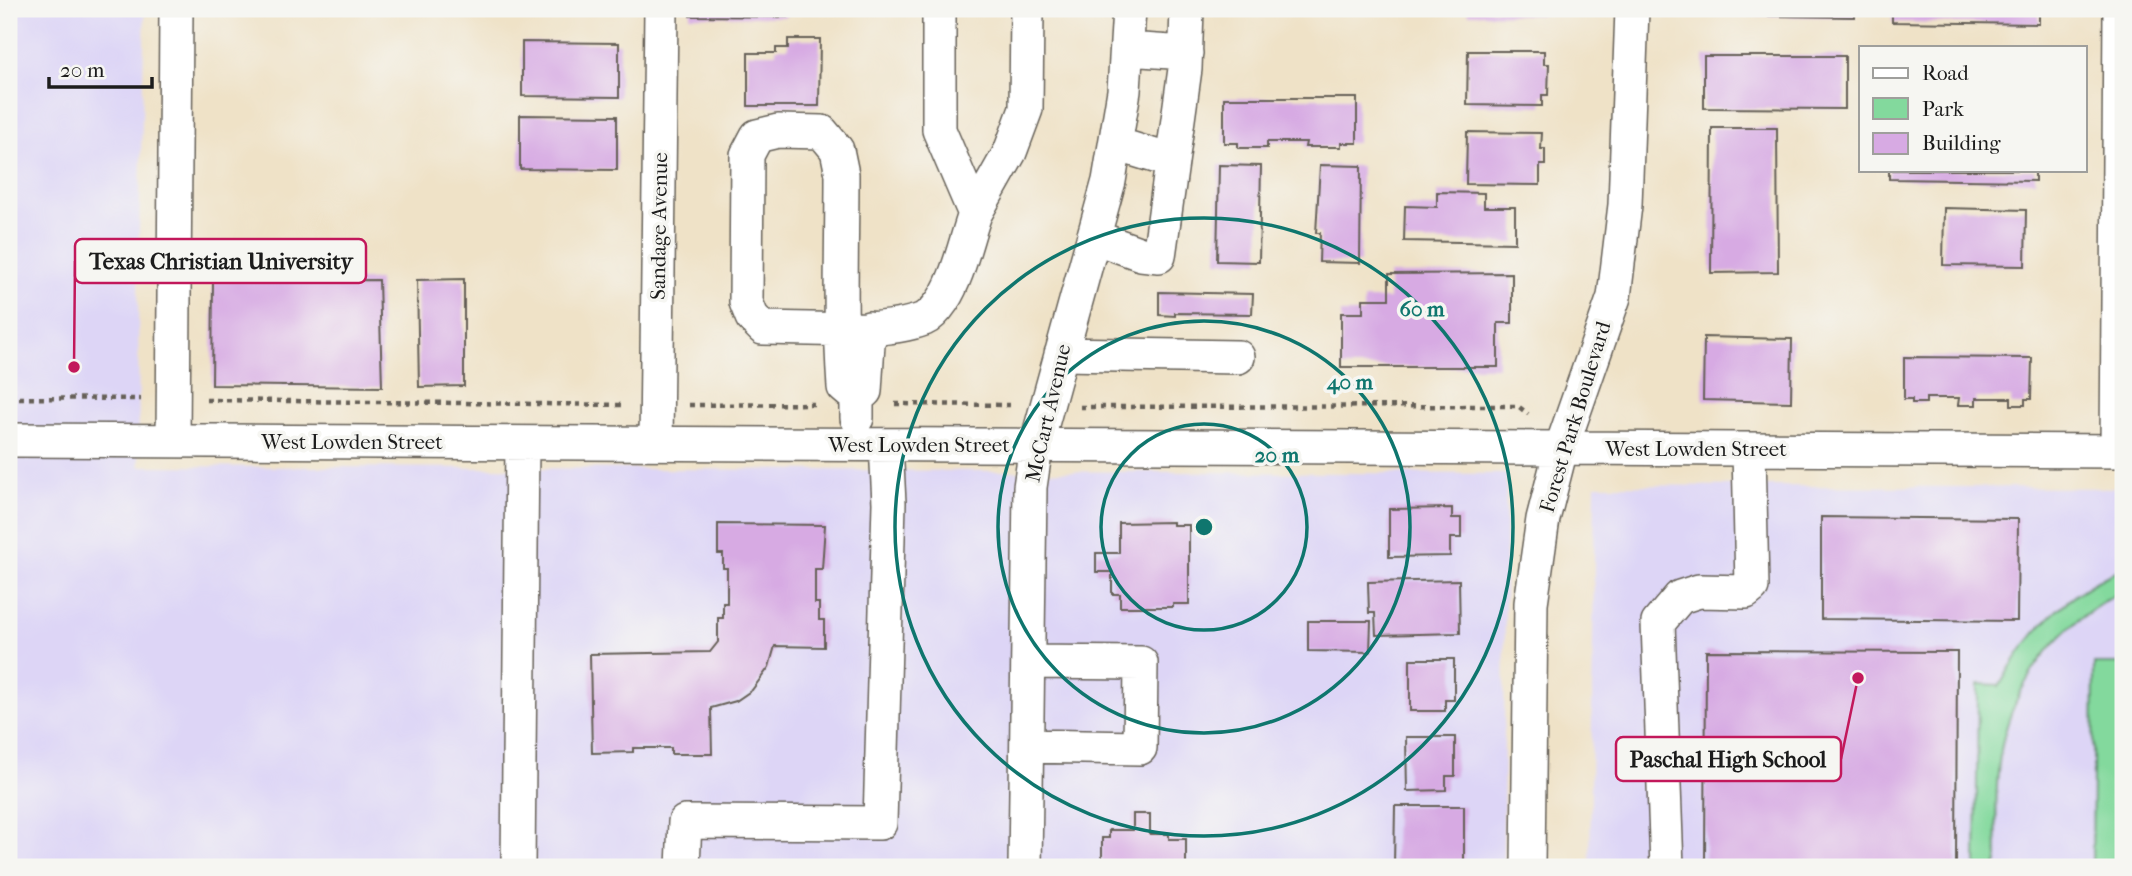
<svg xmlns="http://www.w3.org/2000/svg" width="2132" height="876" viewBox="0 0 2132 876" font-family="'IM FELL French Canon',serif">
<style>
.built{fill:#ddd5f6}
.green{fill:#83d99d;stroke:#507a5c;stroke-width:2}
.building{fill:#d7aae3}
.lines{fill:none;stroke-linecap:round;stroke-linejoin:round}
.minor-casing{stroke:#666158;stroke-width:36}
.path{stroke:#666158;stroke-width:4.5;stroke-dasharray:5 5;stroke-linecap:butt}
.minor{stroke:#fff;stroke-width:33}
.ring{fill:none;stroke:#0f766e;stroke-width:3.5}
.labels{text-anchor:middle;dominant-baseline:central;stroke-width:7;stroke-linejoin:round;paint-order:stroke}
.street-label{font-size:21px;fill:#1c1c1c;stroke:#f6f6f2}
.centre{fill:#0f766e;stroke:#f6f6f2;stroke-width:3.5}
.ring-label{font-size:21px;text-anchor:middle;font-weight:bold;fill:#0f766e;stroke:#f6f6f2;stroke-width:7;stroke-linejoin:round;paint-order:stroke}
.leader{fill:none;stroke:#c2185b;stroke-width:2.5}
.callout-dot{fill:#c2185b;stroke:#f6f6f2;stroke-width:2.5}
.callout{fill:#f6f6f2;stroke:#c2185b;stroke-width:2.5}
.callout-label{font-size:23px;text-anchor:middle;font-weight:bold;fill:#1c1c1c}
</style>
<rect width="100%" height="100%" fill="#f6f6f2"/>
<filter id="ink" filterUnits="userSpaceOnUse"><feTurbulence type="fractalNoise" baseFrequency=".0143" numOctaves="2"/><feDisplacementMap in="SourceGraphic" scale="14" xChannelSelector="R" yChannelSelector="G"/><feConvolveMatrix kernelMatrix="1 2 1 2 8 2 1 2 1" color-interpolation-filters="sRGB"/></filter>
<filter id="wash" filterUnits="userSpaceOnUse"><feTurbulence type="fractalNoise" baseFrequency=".00686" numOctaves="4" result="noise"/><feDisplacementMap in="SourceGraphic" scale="28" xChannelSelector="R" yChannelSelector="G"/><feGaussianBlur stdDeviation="1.57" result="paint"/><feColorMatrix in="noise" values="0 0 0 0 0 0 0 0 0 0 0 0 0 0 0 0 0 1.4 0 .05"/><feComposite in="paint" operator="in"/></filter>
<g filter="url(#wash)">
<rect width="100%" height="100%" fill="#efe2c7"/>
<path class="built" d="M9,9H145L138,268L139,466L1506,474L1503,867H9Z
M1595,485L2123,488V867H1590Z"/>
<path class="green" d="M2123,569V591C2060,623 2014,680 2001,750C1994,788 1997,829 1997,867H1976L1978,684L1999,685V687C2025,636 2069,589 2123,569Z
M2094,664H2123V867H2092Z"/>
<g id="blocks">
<path class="building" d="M690,9H787V17L690,16Z
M1468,9H1543V15L1468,14Z
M1702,9H1855V17L1702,15Z
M1892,9H2039V24L1892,22Z
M788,39H820L819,106H748V53H776V48H788Z
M522,42L619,43V97L522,96Z
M1468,51H1544V64H1549L1548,95H1542V106L1467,105Z
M1704,56H1845V109L1704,108Z
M1224,98H1357V143H1341V147H1305L1306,142H1267V148H1238V143H1224Z
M520,115L617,116V170L520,169Z
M1712,128H1777L1778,272L1711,273Z
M1467,132L1542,133L1541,149H1545V165H1540V185L1466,184Z
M1219,165L1261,166L1259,262L1217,261Z
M1320,165L1361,166L1360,263L1319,262L1320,233H1316Z
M1889,170H2035V181L1889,179Z
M1437,192L1484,193V207H1515V243L1404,241L1405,206L1437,207Z
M1944,208L2026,210L2025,266L1943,265Z
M1512,273V323H1498V367H1341V313H1363V299H1389V274Z
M464,279V386L419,387L417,280Z
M379,280L382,387L212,385L213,281Z
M1159,292L1253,294L1252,314L1175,313V316L1159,315Z
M1704,337L1792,339L1791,402L1703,400Z
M1904,357L2032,358L2031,399H2025V405H2011V398H1976V405H1958L1959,398H1926V403H1912V399H1904Z
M1452,508V518H1461V538H1450V556L1389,557V509Z
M1821,517L2018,519L2017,621L1821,619Z
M1173,522V525H1189V604H1173V607H1120V594H1112V572H1096V553H1119V523Z
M718,524L825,525L822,569H815V603H819V620H824V647L775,646L769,667L752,690L736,701L711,708L712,754H671V748H633V752L592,753L590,654L710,652L718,642V618H723V603H727V568H723V554H718Z
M1459,580L1460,633L1376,635L1375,613H1369L1368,582Z
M1308,621H1371L1370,652L1308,651Z
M1706,651L1957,652L1956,867H1705Z
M1410,659H1454V700H1445V711H1410Z
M1406,737H1455V776H1446V790L1407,791Z
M1395,806H1464V866H1394Z
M1133,814H1150V834H1169V839H1186V867H1102V838H1109V830H1133Z"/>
</g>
</g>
<g filter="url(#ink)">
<use href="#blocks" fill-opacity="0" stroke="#666158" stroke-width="2"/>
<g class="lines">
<defs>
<path id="minor" d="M939,9V130L975,214L1010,152L1026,109L1027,9
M1127,49L1186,53
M1116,144L1171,161
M1094,237L1141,254L1159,256L1185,69L1187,9
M1061,354L1238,357
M857,398L844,387C839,317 842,245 842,174L837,150L822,132L778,131L757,136L747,155L746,302L752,317L763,328C811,328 881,335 924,319C931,316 939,306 943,300C959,275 965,242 975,214
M857,418V398L865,391L869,328
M9,440L2123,451
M173,441L176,9
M656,443L661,9
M2117,451L2120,9
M1027,746L1140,748L1141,663L1028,662
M518,867L522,443
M683,867L685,822L880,823L889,503L886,445
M1025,867L1030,487L1036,446L1109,181L1124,91L1129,9
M1528,867L1531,603L1543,519L1561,449L1614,297L1625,205L1632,9
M1667,867L1658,623L1680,597L1699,591L1746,592L1752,587L1749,450"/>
</defs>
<use href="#minor" class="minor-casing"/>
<path class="path" d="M9,398L141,399
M206,400L624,405
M895,404L1012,405
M689,405L816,404
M1080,407L1518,406L1528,414"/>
<use href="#minor" class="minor"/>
</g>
</g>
<g class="ring">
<circle cx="1204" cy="527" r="103"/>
<circle cx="1204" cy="527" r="206"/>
<circle cx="1204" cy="527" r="309"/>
</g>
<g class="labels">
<g class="street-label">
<text transform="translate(659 226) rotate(-89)">Sandage Avenue</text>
<text transform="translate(1048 413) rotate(-77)">McCart Avenue</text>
<text transform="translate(1575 417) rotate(-73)">Forest Park Boulevard</text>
<text x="352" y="442">West Lowden Street</text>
<text x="919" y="445">West Lowden Street</text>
<text x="1696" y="449">West Lowden Street</text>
</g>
</g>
<circle cx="1204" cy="527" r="10" class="centre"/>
<g class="ring-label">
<text x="1422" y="316">60 m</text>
<text x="1350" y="389">40 m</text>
<text x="1277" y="462">20 m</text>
</g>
<path class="leader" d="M74 367L75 261M1858 678L1841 759"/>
<g class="callout-dot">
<circle cx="74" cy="367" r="7"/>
<circle cx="1858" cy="678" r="7"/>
</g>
<g class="callout">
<rect x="75" y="239" width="291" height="44" rx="7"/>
<rect x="1616" y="737" width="225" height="44" rx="7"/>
</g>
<g class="callout-label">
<text x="221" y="269">Texas Christian University</text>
<text x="1728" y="767">Paschal High School</text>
</g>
<rect width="2132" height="876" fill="none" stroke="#f6f6f2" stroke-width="35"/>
<rect x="1859" y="46" width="228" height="126" fill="#f6f6f2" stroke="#9f9f9c" stroke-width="2"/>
<rect x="1873" y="68" width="35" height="10" fill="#ffffff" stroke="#9f9f9c" stroke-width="2"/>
<text x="1922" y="80" font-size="21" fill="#1c1c1c">Road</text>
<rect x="1873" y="98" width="35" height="21" fill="#83d99d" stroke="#9f9f9c" stroke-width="2"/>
<text x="1922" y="116" font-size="21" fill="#1c1c1c">Park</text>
<rect x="1873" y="133" width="35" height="21" fill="#d7aae3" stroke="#9f9f9c" stroke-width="2"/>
<text x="1922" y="150" font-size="21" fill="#1c1c1c">Building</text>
<path d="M49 77v10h103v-10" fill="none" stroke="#1c1c1c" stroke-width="3.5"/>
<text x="60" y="77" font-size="21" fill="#1c1c1c" stroke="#f6f6f2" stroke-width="5" paint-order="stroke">20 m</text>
</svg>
